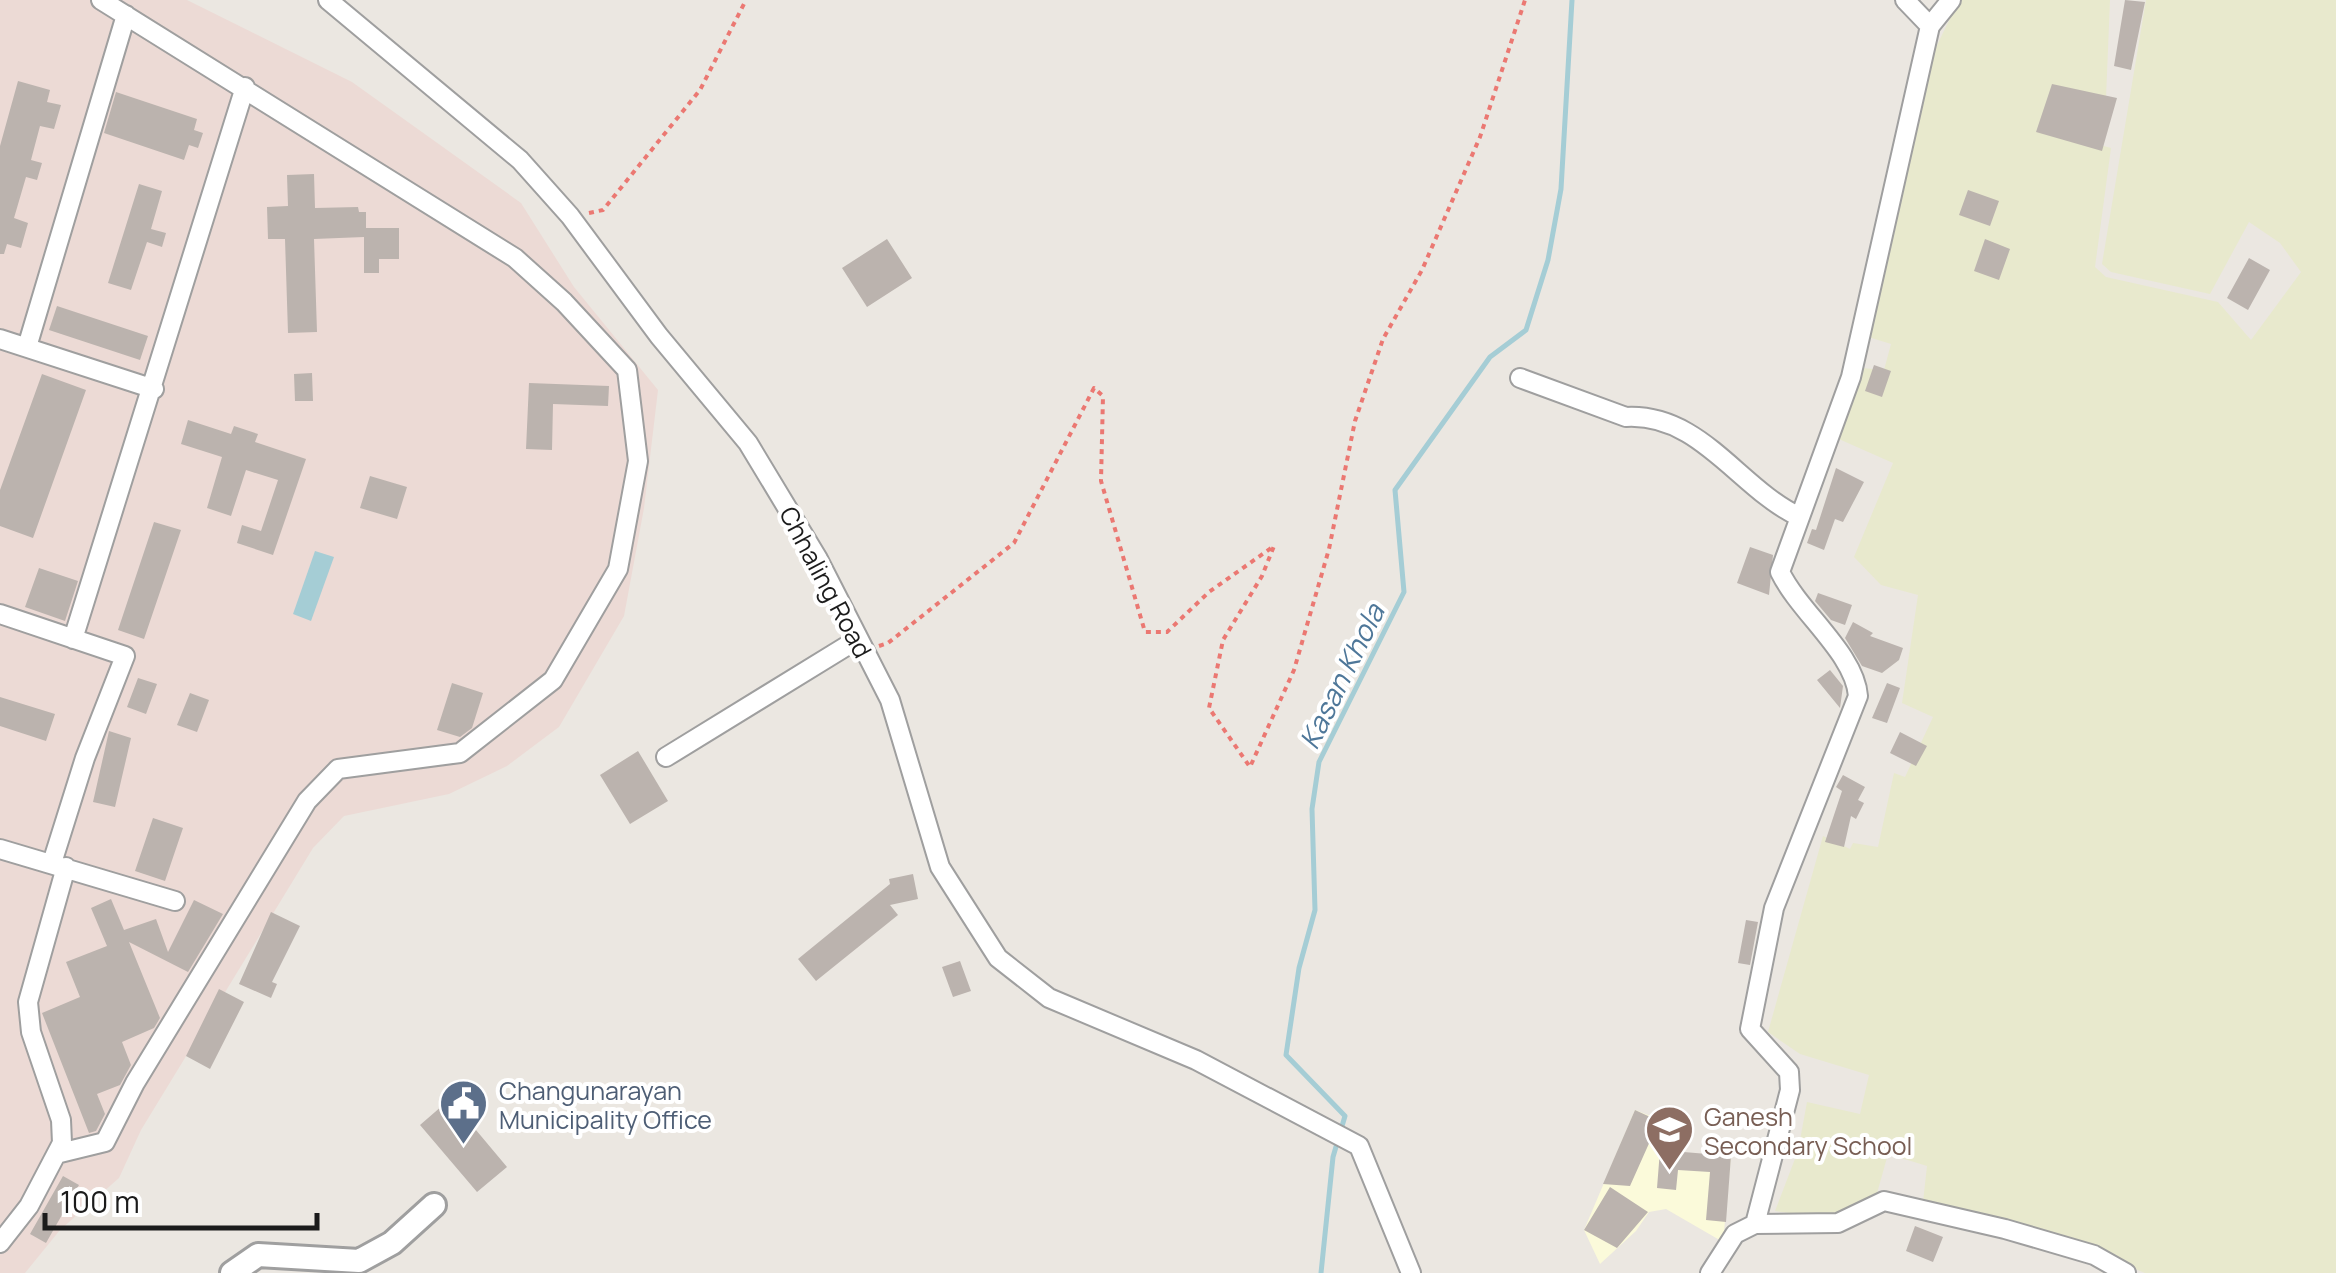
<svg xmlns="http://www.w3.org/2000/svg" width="2336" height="1273" viewBox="0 0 2336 1273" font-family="Manrope,sans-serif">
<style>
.education{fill:#fbfada}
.military{fill:#ecdad5}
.farmland{fill:#e8e9cd}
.water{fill:#a5cdd5}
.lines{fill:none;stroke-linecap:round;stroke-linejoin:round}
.stream{stroke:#a5cdd5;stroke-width:5}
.building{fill:#bbb3ae}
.minor-casing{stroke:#9f9f9f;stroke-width:22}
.tertiary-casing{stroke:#9f9f9f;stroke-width:28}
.path{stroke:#eb7872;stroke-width:4;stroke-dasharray:5 5;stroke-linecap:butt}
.minor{stroke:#fff;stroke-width:18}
.tertiary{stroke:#fff;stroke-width:22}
.labels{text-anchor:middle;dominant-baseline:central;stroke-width:8;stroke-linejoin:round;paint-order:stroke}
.street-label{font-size:25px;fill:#1b1b1b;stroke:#fff}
.service-label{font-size:25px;fill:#4e5e75;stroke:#fff;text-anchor:start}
.education-label{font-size:25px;fill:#785e54;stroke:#fff;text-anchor:start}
.water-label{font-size:28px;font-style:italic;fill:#4e7799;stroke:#fff}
</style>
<rect width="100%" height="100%" fill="#ebe7e1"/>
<path class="education" d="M1635,1110L1679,1127L1680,1154L1731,1156L1723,1242L1666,1209L1649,1212L1636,1231L1600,1264L1584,1230Z"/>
<path class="military" d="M0,0H187L352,82L521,203L574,287L658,390L644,508L624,616L559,727L507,766L449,794L344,816L313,848L141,1130L119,1178L60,1230L25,1273H0Z"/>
<path class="farmland" d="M1959,0H2110L2106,98L2039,128L2111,148L2095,267L2106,277L2218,302L2251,340L2301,272L2280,243L2249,222L2210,294L2111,272L2102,264L2146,0H2336V1273H2145L2054,1235L1923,1202L1927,1166L1888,1154L1874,1204L1838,1219L1775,1211L1798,1151L1807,1102L1860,1114L1869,1075L1800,1054L1768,1032L1823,836L1850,849L1853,843L1878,847L1894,773L1905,777L1933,717L1902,703L1918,595L1881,585L1854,557L1893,463L1832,436L1862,368L1884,370L1891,344L1865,336L1922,76Z"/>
<path class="water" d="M315,551L334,557L311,621L293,614Z"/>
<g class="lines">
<path class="stream" d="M1321,1273L1333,1157L1345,1116L1286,1055L1299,968L1315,910L1312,809L1319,762L1404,592L1395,490L1490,357L1526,330L1548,260L1561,189L1572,0"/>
</g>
<path class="building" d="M2125,0L2145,2L2131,70L2114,66Z
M18,81L50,90L47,102L61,105L54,129L40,126L31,160L42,163L37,180L26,177L14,218L28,223L21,248L7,244L4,254H0V146Z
M2052,84L2117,98L2102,151L2036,132Z
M116,92L197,119L194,130L203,133L198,148L189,145L184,160L104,133Z
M314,174L315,208L358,207L359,212H366V228H399V259H379V273H364V237L314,239L317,332L288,333L285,239H268L267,207L288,206L287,175Z
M139,184L162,191L151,229L166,233L162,247L147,242L131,290L108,283Z
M1968,190L1999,201L1990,226L1959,215Z
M887,239L912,278L867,307L842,268Z
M1985,239L2010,249L1999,280L1974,271Z
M2249,258L2270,270L2248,310L2227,298Z
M57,306L148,336L140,360L49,330Z
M1874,365L1891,371L1882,397L1865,391Z
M312,373L313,401H295L294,374Z
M42,374L86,390L33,538L0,526V490Z
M529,383L609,386L608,406L553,404L552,450L526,449Z
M188,420L231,434L234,426L258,434L255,442L306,459L273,555L237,543L242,525L261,531L278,480L246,470L231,516L207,508L222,457L181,444Z
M1836,468L1864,482L1843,522L1835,519L1824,550L1807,543L1812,529L1816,530Z
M370,476L407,487L397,519L360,508Z
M154,522L181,530L144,639L118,630Z
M1750,547L1773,555L1769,595L1737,583Z
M39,568L78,581L65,621L25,607Z
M1818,593L1852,605L1845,625L1831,620L1815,601Z
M1853,622L1873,633L1870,636L1903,648L1899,660L1882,673L1862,666L1845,638Z
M1830,670L1843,686L1840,708L1817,680Z
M138,678L157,684L146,714L127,707Z
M452,683L483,693L472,728L460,737L437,730Z
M1887,683L1900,688L1887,723L1872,718Z
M190,693L209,700L197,732L177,725Z
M0,697L55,714L46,741L0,726Z
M109,731L131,738L115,807L93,802Z
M1900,732L1927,746L1916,766L1890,753Z
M638,751L668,801L630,824L600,775Z
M1843,775L1865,787L1858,800L1864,803L1856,819L1851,816L1844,847L1825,842L1842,791L1836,787Z
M153,818L183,828L165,881L135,871Z
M913,874L918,899L890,905L898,915L816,981L798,959L890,884L889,879Z
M111,899L124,930L156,919L168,952L194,900L223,914L188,972L129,942L160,1018L154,1028L122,1042L131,1065L120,1085L97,1094L105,1114L96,1131L89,1133L42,1013L80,997L66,962L107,946L91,908Z
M271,912L300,926L272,982L277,984L271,998L239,984Z
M1746,920L1758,922L1750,965L1738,963Z
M960,961L971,991L953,997L942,967Z
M219,989L244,1002L210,1069L186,1056Z
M450,1099L507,1167L477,1192L420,1125Z
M1635,1110L1659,1121L1630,1186L1603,1184Z
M1660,1150L1731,1156L1726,1222L1706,1220L1710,1172L1678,1170L1676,1190L1657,1188Z
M63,1176L79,1185L46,1243L30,1234Z
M1610,1187L1648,1212L1617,1248L1584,1230Z
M1915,1226L1943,1237L1933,1262L1906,1251Z"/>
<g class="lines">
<defs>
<path id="minor" d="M328,0L520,160L570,216L659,336L748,443L818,559L890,700L940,867L998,958L1049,998L1196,1060L1359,1146L1411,1273
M1905,0L1930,26
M0,339L154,389
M27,347L126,15
M1520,378L1626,417C1701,413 1739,489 1800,517
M0,614L125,656L85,758L52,863
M73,639L245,87
M666,757L858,639
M0,849L175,901
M60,1153L105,1142L135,1083L307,801L338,769L460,753L553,680L618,569L638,461L627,370L564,302L515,258L101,0
M1755,1224L1838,1223L1884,1201L2005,1229L2094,1255L2126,1273
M0,1243L29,1206L62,1143L61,1120L31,1032L28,1002L66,867
M1710,1273L1735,1234L1755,1224L1790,1090L1789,1072L1750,1029L1774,908L1858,696C1855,654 1800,613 1780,572L1851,377L1930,26L1951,0"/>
<path id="tertiary" d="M232,1273L258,1255L359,1261L392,1243L434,1205"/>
</defs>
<use href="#minor" class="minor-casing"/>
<use href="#tertiary" class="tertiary-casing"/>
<path class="path" d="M589,213L603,210L700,90L746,0
M879,646L888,643L1014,543L1094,388L1103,396L1101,481L1145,632H1167L1209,592L1274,546L1262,576L1223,640L1209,708L1250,767L1294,670L1329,549L1355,421L1383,339L1422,270L1480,137L1525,0"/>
<use href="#minor" class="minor"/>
<use href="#tertiary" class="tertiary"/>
</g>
<defs>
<symbol id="civic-pin" viewBox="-11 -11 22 30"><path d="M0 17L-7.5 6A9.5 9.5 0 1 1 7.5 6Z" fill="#5c6f8a" stroke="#fff"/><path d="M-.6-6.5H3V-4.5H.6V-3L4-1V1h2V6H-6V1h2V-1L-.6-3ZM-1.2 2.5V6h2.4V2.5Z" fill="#fff"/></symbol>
<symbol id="school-pin" viewBox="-11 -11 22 30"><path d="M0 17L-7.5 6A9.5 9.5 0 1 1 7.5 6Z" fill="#8d6e63" stroke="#fff"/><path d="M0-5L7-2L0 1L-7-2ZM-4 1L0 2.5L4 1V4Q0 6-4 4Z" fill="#fff"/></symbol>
</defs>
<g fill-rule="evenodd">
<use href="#civic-pin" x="436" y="1076" width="55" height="75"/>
<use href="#school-pin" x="1642" y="1102" width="55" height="75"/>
</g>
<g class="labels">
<g class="street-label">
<text transform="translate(826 582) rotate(62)">Chhaling Road</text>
</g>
<g class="service-label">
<text x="499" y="1090">Changunarayan<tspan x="499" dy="29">Municipality Office</tspan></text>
</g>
<g class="education-label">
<text x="1704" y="1116">Ganesh<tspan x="1704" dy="29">Secondary School</tspan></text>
</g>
<g class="water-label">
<text transform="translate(1341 676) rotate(-64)">Kasan Khola</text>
</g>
</g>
<path d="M45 1213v15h272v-15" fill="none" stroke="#1b1b1b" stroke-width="5"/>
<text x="60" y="1213" font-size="30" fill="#1b1b1b" stroke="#ffffff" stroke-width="8" paint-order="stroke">100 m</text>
</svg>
